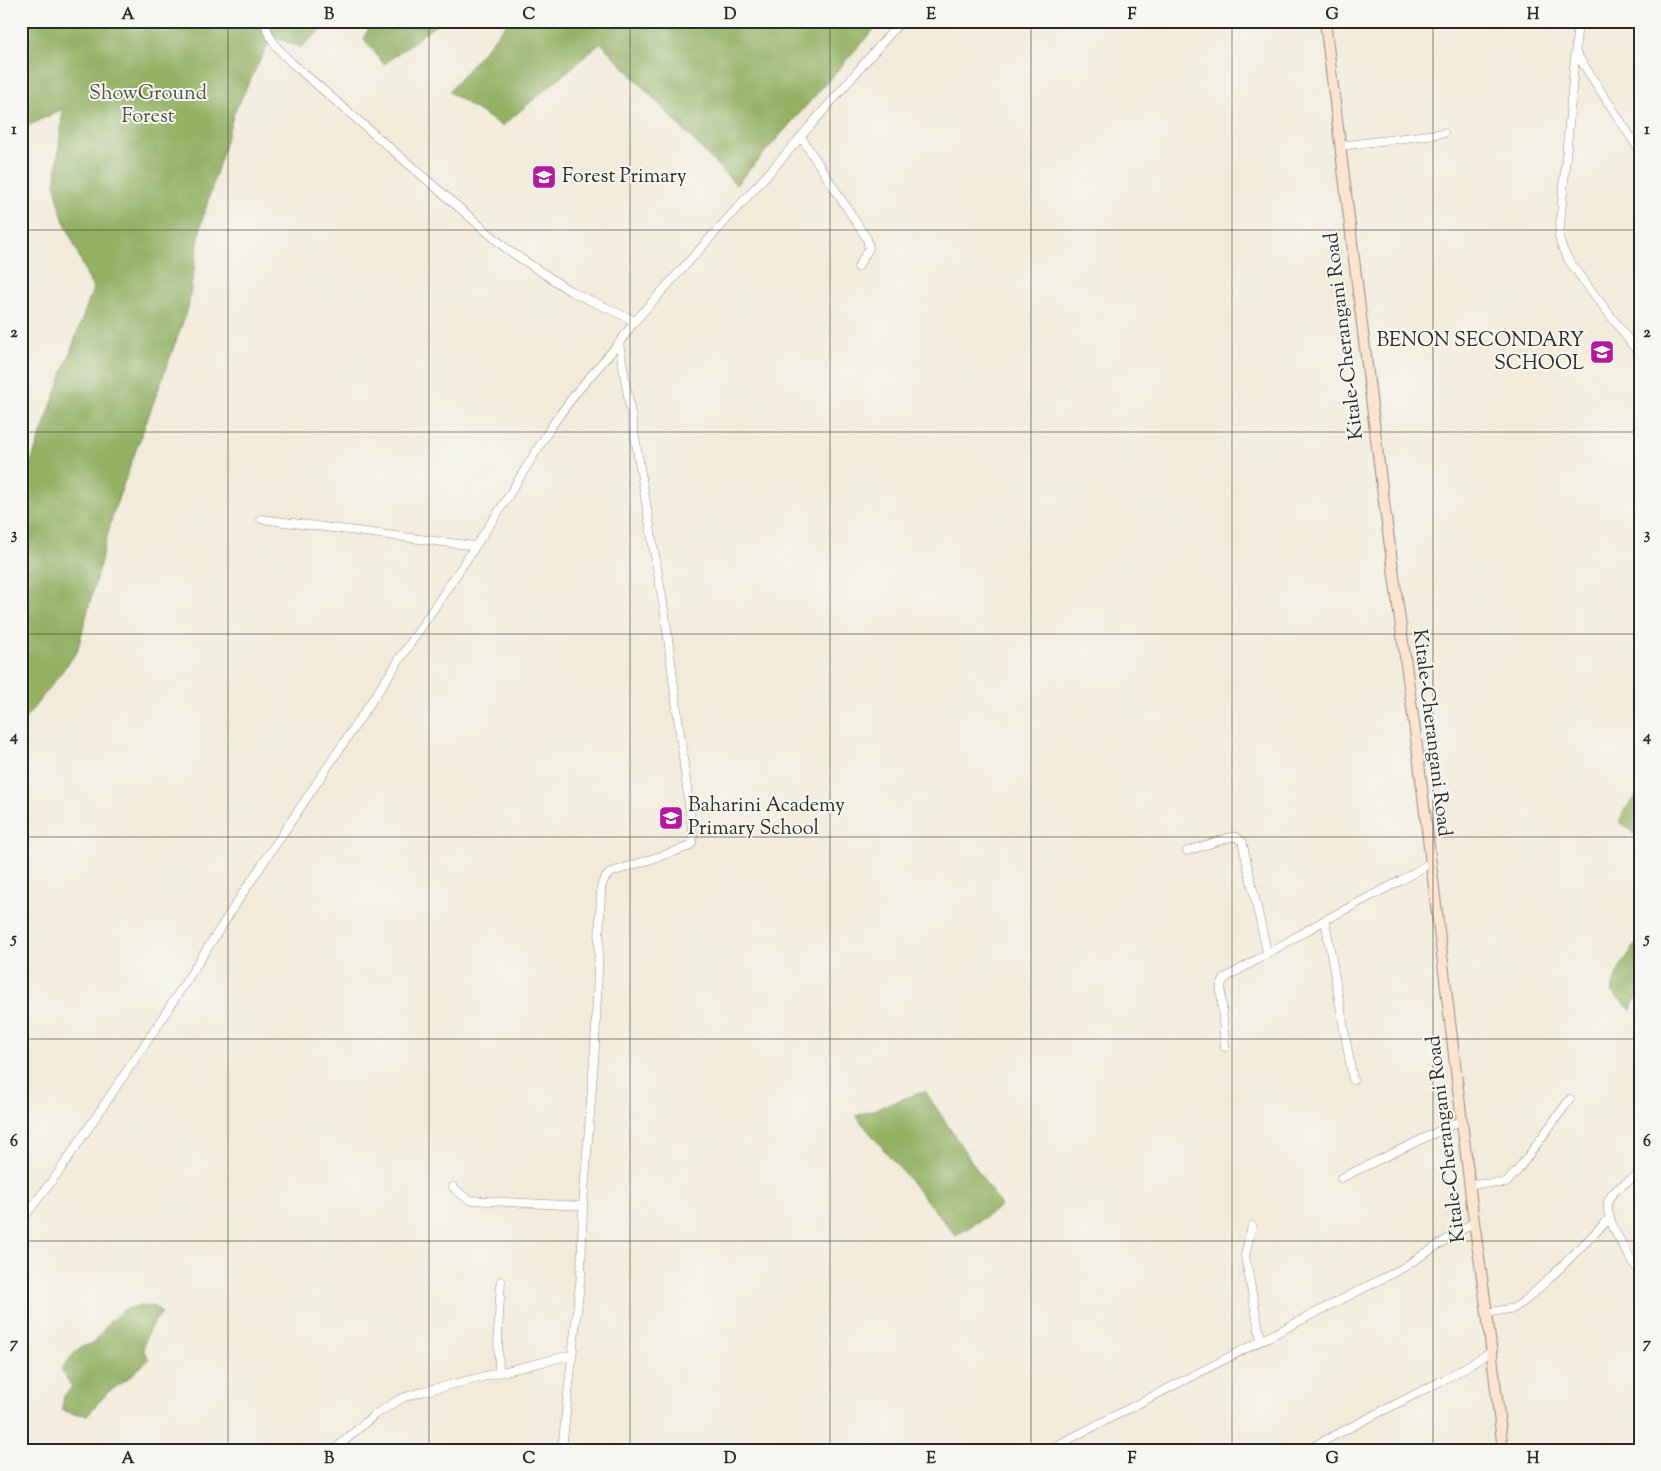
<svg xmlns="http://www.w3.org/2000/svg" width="1661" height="1471" viewBox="0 0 1661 1471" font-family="'Sorts Mill Goudy',serif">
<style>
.forest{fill:#93b063;stroke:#5f6e47}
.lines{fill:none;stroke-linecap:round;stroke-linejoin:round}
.minor-casing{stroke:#8e8b82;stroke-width:9}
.secondary-casing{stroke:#8e8b82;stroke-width:12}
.minor{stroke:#fff;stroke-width:8}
.secondary{stroke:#fde4d1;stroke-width:10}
.grid{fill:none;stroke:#2b2b2b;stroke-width:1;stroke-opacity:0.55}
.labels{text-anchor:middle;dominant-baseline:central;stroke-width:4;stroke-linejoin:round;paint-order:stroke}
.park-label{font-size:20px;fill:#4f543c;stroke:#f6f6f2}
.poi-label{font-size:20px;fill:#2b2b2b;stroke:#f6f6f2;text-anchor:start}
.street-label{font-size:20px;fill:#2b2b2b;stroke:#f6f6f2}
.neatline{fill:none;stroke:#2b2b2b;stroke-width:2}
.grid-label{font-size:16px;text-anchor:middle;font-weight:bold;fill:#2b2b2b}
</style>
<rect width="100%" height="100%" fill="#f6f6f2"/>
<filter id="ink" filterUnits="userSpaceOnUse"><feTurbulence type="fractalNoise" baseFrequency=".02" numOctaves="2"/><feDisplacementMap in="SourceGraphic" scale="10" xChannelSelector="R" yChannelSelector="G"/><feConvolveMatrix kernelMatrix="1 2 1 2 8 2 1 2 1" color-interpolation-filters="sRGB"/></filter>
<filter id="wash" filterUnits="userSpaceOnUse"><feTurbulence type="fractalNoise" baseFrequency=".0096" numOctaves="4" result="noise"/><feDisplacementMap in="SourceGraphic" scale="20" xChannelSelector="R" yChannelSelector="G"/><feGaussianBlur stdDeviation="1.12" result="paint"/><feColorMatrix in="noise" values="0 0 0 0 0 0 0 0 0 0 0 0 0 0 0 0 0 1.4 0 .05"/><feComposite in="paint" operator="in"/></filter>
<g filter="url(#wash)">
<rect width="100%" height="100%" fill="#f2ebd9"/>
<path class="forest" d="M21,21H331L301,47L272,36L234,113L201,224L188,308L114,510L77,652L21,724V490L93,289L62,216L55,185L63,109L21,129Z
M372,21H441L384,64L364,39Z
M509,21H866L874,29L736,185L601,43L502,126L449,92Z
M1640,792V839L1620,822L1624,810Z
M1640,939V997L1634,1001L1631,1010L1612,992C1615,971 1627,956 1640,939Z
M925,1091L1001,1206L956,1236L856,1116Z
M139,1306L155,1307L162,1313C149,1327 147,1331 143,1350L149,1359L125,1381L108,1392L87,1415L74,1414L62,1410L64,1396L72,1387L61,1369L79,1348L94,1343L111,1320L124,1310Z"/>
</g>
<g filter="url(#ink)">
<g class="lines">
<defs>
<path id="minor" d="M265,21C267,38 281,53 293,64L508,250L570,291L635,321
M1578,21L1559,237C1563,258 1581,276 1593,293C1609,313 1624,334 1640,355
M1576,53L1640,151
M801,137L867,239L869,248L858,267
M1340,146L1444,133
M261,519L475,546
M1187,851L1231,837H1236L1242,841L1267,952
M1325,920L1353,1080
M1225,1047L1221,993V985L1225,978L1325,920L1400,881L1430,863
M1640,1174C1630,1180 1615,1188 1609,1199C1601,1216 1631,1258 1640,1274
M1341,1178L1462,1120
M1469,1184L1506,1183L1517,1171L1570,1099
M453,1187L462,1195L470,1200L583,1206
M21,1221L58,1173L154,1031L241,896L501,508L553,424L575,394L619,343L635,321L785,155L901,21
M1252,1226L1245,1256L1261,1340
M1487,1313L1514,1308L1526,1300L1553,1275L1609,1219
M499,1373L498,1333L501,1281
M334,1450L374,1415L402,1398L425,1391L571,1355
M562,1450L581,1274L583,1206L595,1047L601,890C602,881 605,877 612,872L688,847L692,843L693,836L665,615L619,343
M1048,1450L1401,1269L1474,1222
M1306,1450L1447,1378L1491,1352"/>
<path id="secondary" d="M1325,21L1381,480L1416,738L1474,1222L1487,1313L1503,1450"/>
</defs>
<use href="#minor" class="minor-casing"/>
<use href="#secondary" class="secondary-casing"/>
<use href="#minor" class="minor"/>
<use href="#secondary" class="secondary"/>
</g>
</g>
<path class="grid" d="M228,21V1450M429,21V1450M630,21V1450M830,21V1450M1031,21V1450M1232,21V1450M1433,21V1450M21,230H1640M21,432H1640M21,634H1640M21,837H1640M21,1039H1640M21,1241H1640"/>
<defs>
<symbol id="school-square" viewBox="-11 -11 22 22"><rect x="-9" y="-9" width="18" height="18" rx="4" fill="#b5179e" stroke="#f6f6f2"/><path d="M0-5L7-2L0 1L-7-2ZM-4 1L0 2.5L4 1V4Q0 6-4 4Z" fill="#fff"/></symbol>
</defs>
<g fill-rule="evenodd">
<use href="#school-square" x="530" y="163" width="28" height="28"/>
<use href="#school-square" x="1588" y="338" width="28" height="28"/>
<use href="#school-square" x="657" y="804" width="28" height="28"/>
</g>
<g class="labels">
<g class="park-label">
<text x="148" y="94">ShowGround<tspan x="148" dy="23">Forest</tspan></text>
</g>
<g class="poi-label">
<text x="562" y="177">Forest Primary</text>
<text x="1584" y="341" text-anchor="end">BENON SECONDARY<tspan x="1584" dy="23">SCHOOL</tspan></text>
<text x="688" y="806">Baharini Academy<tspan x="688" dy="23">Primary School</tspan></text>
</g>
<g class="street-label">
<text transform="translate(1345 336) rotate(-97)">Kitale-Cherangani Road</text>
<text transform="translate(1431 733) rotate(83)">Kitale-Cherangani Road</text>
<text transform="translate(1447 1139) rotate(-97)">Kitale-Cherangani Road</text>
</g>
</g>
<rect width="1661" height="1471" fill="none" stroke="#f6f6f2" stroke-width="55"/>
<rect x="28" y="28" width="1606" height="1416" class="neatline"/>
<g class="grid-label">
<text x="128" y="19">A</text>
<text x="329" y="19">B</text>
<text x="529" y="19">C</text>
<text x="730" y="19">D</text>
<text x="931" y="19">E</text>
<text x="1132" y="19">F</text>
<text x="1332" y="19">G</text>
<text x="1533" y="19">H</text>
<text x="14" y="134">1</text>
<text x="1647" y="134">1</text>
<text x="14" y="337">2</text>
<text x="1647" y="337">2</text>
<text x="14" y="539">3</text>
<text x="1647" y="539">3</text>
<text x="14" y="741">4</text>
<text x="1647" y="741">4</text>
<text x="14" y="943">5</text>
<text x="1647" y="943">5</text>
<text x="14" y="1146">6</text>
<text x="1647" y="1146">6</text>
<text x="14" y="1348">7</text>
<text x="1647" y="1348">7</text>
<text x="128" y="1463">A</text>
<text x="329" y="1463">B</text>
<text x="529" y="1463">C</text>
<text x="730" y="1463">D</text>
<text x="931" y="1463">E</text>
<text x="1132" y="1463">F</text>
<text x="1332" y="1463">G</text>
<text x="1533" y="1463">H</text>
</g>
</svg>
